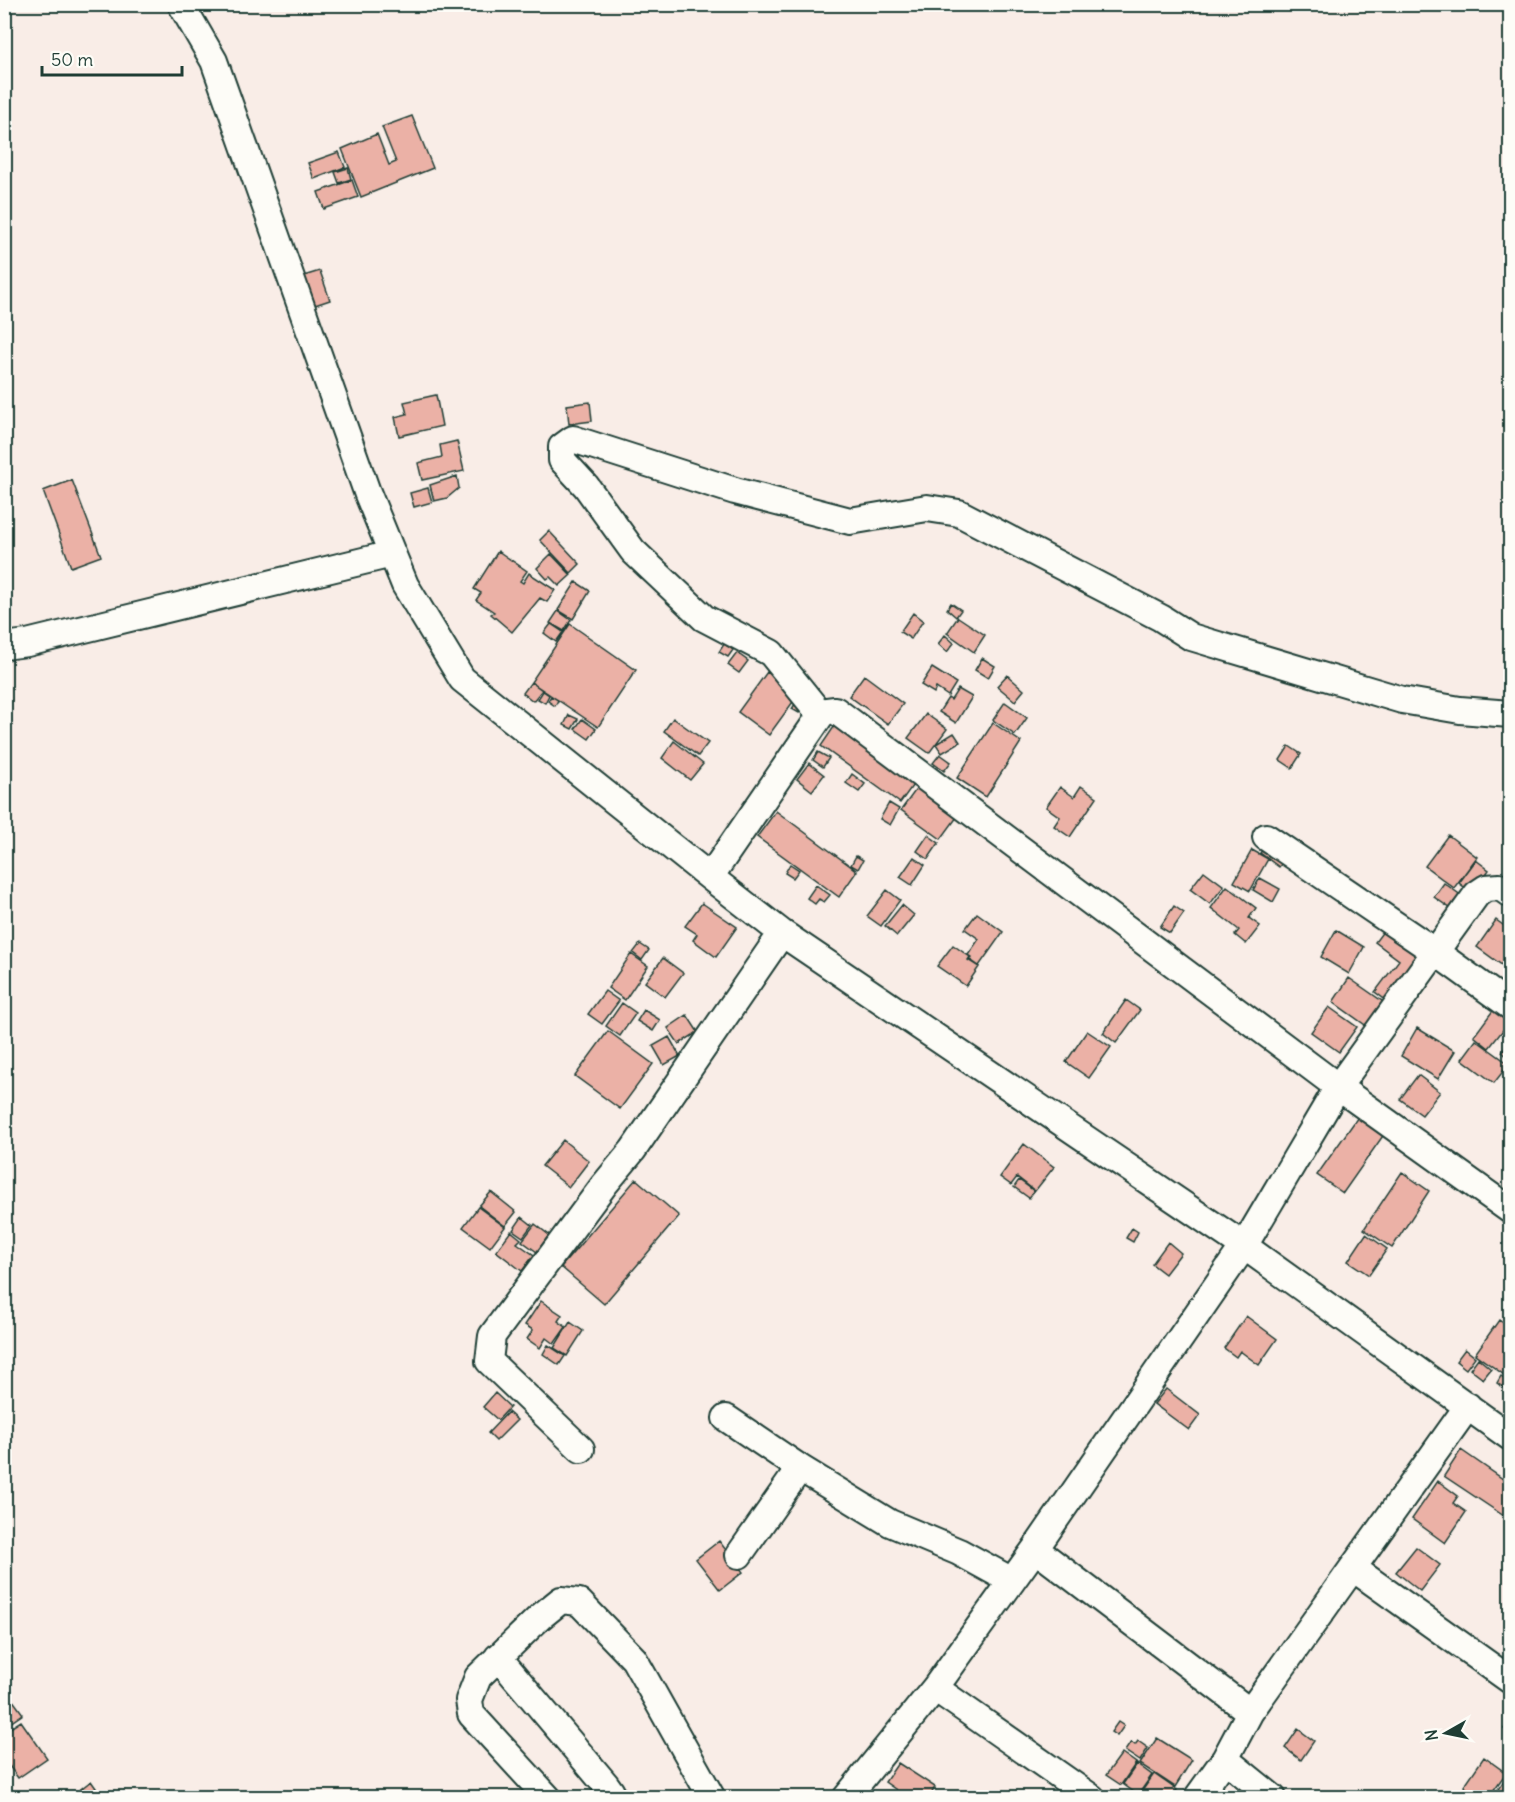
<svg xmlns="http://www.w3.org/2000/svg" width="1515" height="1802" viewBox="0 0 1515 1802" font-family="Delius,sans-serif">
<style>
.building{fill:#ebb1a6;stroke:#1f3d34;stroke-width:1.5}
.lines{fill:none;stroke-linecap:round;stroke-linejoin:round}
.minor-casing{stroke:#1f3d34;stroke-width:30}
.minor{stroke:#fdfcf7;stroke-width:26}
</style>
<rect width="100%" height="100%" fill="#f9ede7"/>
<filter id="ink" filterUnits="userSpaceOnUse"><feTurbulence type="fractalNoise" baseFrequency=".0167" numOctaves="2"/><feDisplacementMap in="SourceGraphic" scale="12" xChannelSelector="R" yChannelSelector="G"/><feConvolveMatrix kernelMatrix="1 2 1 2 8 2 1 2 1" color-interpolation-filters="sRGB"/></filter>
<g filter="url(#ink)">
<path class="building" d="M1399,4H1411L1403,10Z
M412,116L433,168L361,197L342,149L377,134L389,165L396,162L382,127Z
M339,152L345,167L314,179L308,163Z
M348,168L351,179L339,183L335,172Z
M352,180L358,197L324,209L318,192Z
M320,271L330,300L291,313L281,283Z
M436,395L442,426L399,436L395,417L407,414L404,402Z
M590,402L592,421L569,424L567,405Z
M457,441L464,471L422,480L418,463L442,457L440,445Z
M457,476L459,488L447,498L434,501L430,485Z
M72,480L101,556L71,567L43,491Z
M428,488L432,502L414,507L410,493Z
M549,531L580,564L571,573L540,540Z
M498,551L527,571L520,581L523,583L529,573L555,590L547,602L540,598L512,632L491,614L494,612L476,600L481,593L474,589Z
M551,554L571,575L559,586L550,577L547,579L537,568Z
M576,582L590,591L573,619L558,610Z
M951,603L961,610L956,617L947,609Z
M558,611L571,620L564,631L550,623Z
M913,613L923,621L911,639L900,632Z
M958,617L985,635L974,652L947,633Z
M551,624L563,632L556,642L544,633Z
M570,624L636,670L598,727L531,682Z
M945,635L954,643L947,652L938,644Z
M724,644L733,650L728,657L719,652Z
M737,653L748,661L739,673L728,665Z
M982,658L995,666L988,678L975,670Z
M932,668L956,683L948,696L936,688L934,693L921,685Z
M767,672L798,695L769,735L738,712Z
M864,675L903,704L888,724L849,696Z
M1007,675L1024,690L1015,701L997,686Z
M531,682L542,690L533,701L523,693Z
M958,689L972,697L956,723L939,712L948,698L951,700Z
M543,691L549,695L545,703L538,699Z
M551,696L558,700L555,706L548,701Z
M799,697L806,702L799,713L792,709Z
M1005,702L1027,718L1015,735L993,720Z
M926,714L947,729L929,753L908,738Z
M569,715L578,719L572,729L564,725Z
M673,718L708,743L698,756L664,731Z
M582,719L596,729L589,739L575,729Z
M838,721L918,778L900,803L821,746Z
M993,723L1021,742L986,797L957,778Z
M954,733L960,742L942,753L936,744Z
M674,741L703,764L690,780L662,758Z
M1289,746L1301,754L1292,768L1280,760Z
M818,752L829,758L823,767L813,760Z
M940,754L951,762L944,771L933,763Z
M809,763L824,775L812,791L797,779Z
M852,774L865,784L859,792L846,783Z
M920,784L960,813L941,839L901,810Z
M1081,786L1097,797L1070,837L1054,826L1060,817L1046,807L1060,787L1074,797Z
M889,803L899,809L890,825L880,819Z
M776,811L857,871L839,897L757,837Z
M928,835L939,843L928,859L917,851Z
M1448,835L1477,857L1454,888L1425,866Z
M1269,841L1288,855L1279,867L1260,853Z
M1252,850L1268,859L1250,891L1234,882Z
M856,856L863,860L858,869L851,865Z
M914,857L925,865L912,885L900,877Z
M1476,860L1489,870L1472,893L1459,883Z
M790,864L799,870L793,878L785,873Z
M1204,871L1224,886L1210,904L1190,889Z
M1260,878L1280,889L1273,902L1253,890Z
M1444,883L1469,901L1460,915L1434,897Z
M816,885L830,895L824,902L819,899L815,904L807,898Z
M1227,886L1256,908L1249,918L1260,926L1246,944L1235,935L1239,930L1211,908Z
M887,890L900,900L881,926L867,916Z
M702,903L737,927L716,957L693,940L697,934L685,926Z
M902,905L914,915L897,936L885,926Z
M1174,906L1184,913L1170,933L1160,927Z
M977,913L1003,932L979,966L969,959L971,957L968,955L979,939L965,929Z
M1510,914V927L1504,922Z
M1393,918L1433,947L1391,1004L1375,992L1399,960L1375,942Z
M1496,920L1510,930V971L1477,947Z
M1336,930L1364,947L1349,974L1321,957Z
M640,944L649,950L642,960L633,953Z
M953,945L970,957L968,960L979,967L966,986L937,966Z
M631,954L648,966L625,1000L608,988Z
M663,958L683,973L665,997L645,982Z
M1349,978L1392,1008L1375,1032L1333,1002Z
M605,991L619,1001L602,1024L588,1014Z
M1126,1000L1140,1010L1116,1043L1103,1033Z
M1500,1001L1510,1009V1021L1489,1048L1474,1036Z
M622,1003L636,1013L620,1036L606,1026Z
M1329,1007L1357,1027L1339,1052L1311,1032Z
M644,1010L660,1020L653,1031L637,1021Z
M687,1015L698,1032L679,1044L668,1028Z
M1417,1028L1455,1051L1438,1079L1401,1056Z
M608,1031L653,1064L620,1109L575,1076Z
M1087,1031L1111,1047L1089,1078L1066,1062Z
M669,1037L680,1056L664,1065L653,1046Z
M1476,1040L1509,1064L1494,1083L1462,1059Z
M1510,1041V1059L1502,1052Z
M1418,1075L1440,1092L1422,1115L1400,1099Z
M1360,1114L1385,1133L1343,1193L1317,1175Z
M563,1140L589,1161L569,1187L542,1166Z
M1024,1144L1054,1167L1035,1191L1017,1177L1011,1185L1000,1177Z
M1402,1172L1429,1191L1392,1248L1364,1229Z
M636,1179L679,1216L604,1304L561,1267Z
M1019,1180L1034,1191L1029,1198L1014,1187Z
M491,1192L516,1212L505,1226L479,1206Z
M478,1207L505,1227L490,1247L463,1227Z
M522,1217L532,1225L523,1237L513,1230Z
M535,1224L549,1235L537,1252L522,1241Z
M1132,1228L1138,1232L1133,1242L1126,1238Z
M511,1231L521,1239L517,1243L534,1255L522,1271L496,1251Z
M1366,1234L1387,1249L1369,1275L1348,1261Z
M1168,1242L1181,1253L1165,1274L1152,1264Z
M541,1301L562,1315L558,1321L566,1327L554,1344L546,1338L540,1348L527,1339L533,1330L525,1325Z
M1246,1316L1277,1339L1259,1365L1240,1351L1236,1357L1224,1348Z
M1499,1320L1510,1328V1379L1475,1354Z
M570,1322L583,1331L567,1356L554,1348Z
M548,1345L565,1356L559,1365L543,1354Z
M1465,1349L1475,1357L1466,1369L1456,1361Z
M1478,1358L1491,1369L1483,1379L1470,1369Z
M1501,1376L1510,1382V1392L1497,1383Z
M1166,1389L1200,1415L1189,1430L1154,1404Z
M495,1393L510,1407L498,1420L483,1407Z
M508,1412L517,1420L496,1441L488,1433Z
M1461,1450L1510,1484V1513L1507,1518L1444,1476Z
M1438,1481L1458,1496L1453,1503L1466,1512L1445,1543L1412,1519Z
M719,1541L743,1572L720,1590L696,1559Z
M1416,1547L1440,1565L1420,1591L1396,1572Z
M4,1688L23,1714L4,1727Z
M21,1721L47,1758L18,1778L4,1759V1732Z
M1510,1721V1734L1504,1729Z
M1118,1722L1124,1726L1117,1736L1111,1732Z
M1298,1729L1314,1741L1301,1760L1285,1748Z
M1157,1738L1192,1760L1175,1787L1140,1764Z
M1138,1741L1148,1748L1140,1761L1125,1751L1131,1742L1135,1745Z
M1122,1753L1136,1763L1121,1785L1106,1775Z
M1484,1757L1506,1773L1488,1798H1479L1464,1786Z
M898,1763L935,1787L929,1798H908L885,1782Z
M1137,1764L1152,1775L1138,1795L1123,1784Z
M1510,1772V1798H1503L1496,1792Z
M1154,1774L1177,1790L1172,1798H1137Z
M91,1781L103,1798H81L77,1792Z
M72,1791L76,1798H63Z"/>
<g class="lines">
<defs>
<path id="minor" d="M181,4L214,61L367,492L405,585L462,679L710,877L782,933L1244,1246L1510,1437
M4,646L27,643L392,554
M821,715L771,653L704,618L633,551L586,486L562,460V447L573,439L735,491L850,521L927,508L959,513L1161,618L1191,637L1402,700L1460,710L1510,714
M1266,837L1434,951L1510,1006
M710,877L821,715L827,711L835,710L1338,1087L1510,1210
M726,1418L800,1468L890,1523L959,1552L1012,1581
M581,1449L489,1361L492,1336L604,1185L633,1150L782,933
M1035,1549L1250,1712
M739,1555L800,1468
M1353,1568L1510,1680
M498,1657L606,1785L611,1792L612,1798
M935,1688L1092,1798
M1225,1759L1273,1798
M548,1798L471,1714L469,1700L478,1677L540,1617L561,1600L579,1602L634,1659L712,1798
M846,1798L935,1688L1035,1549L1244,1246L1338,1087L1477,894L1486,888L1500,887L1510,894
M1197,1798L1225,1759L1250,1712L1468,1406"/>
</defs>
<use href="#minor" class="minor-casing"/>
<use href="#minor" class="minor"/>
</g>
</g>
<rect width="1515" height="1802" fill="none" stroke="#fdfcf7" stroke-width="24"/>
<rect x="12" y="12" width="1491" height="1778" fill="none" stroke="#1f3d34" stroke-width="2" filter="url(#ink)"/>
<g transform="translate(1446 1733) rotate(261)" stroke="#fdfcf7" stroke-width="4.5" paint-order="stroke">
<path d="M0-4.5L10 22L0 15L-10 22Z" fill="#1f3d34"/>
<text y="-9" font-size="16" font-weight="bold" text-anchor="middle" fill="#1f3d34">N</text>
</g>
<path d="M42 66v9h140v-9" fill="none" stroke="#1f3d34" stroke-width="3"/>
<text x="51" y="66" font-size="18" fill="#1f3d34" stroke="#fdfcf7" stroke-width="4.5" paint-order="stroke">50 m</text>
</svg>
